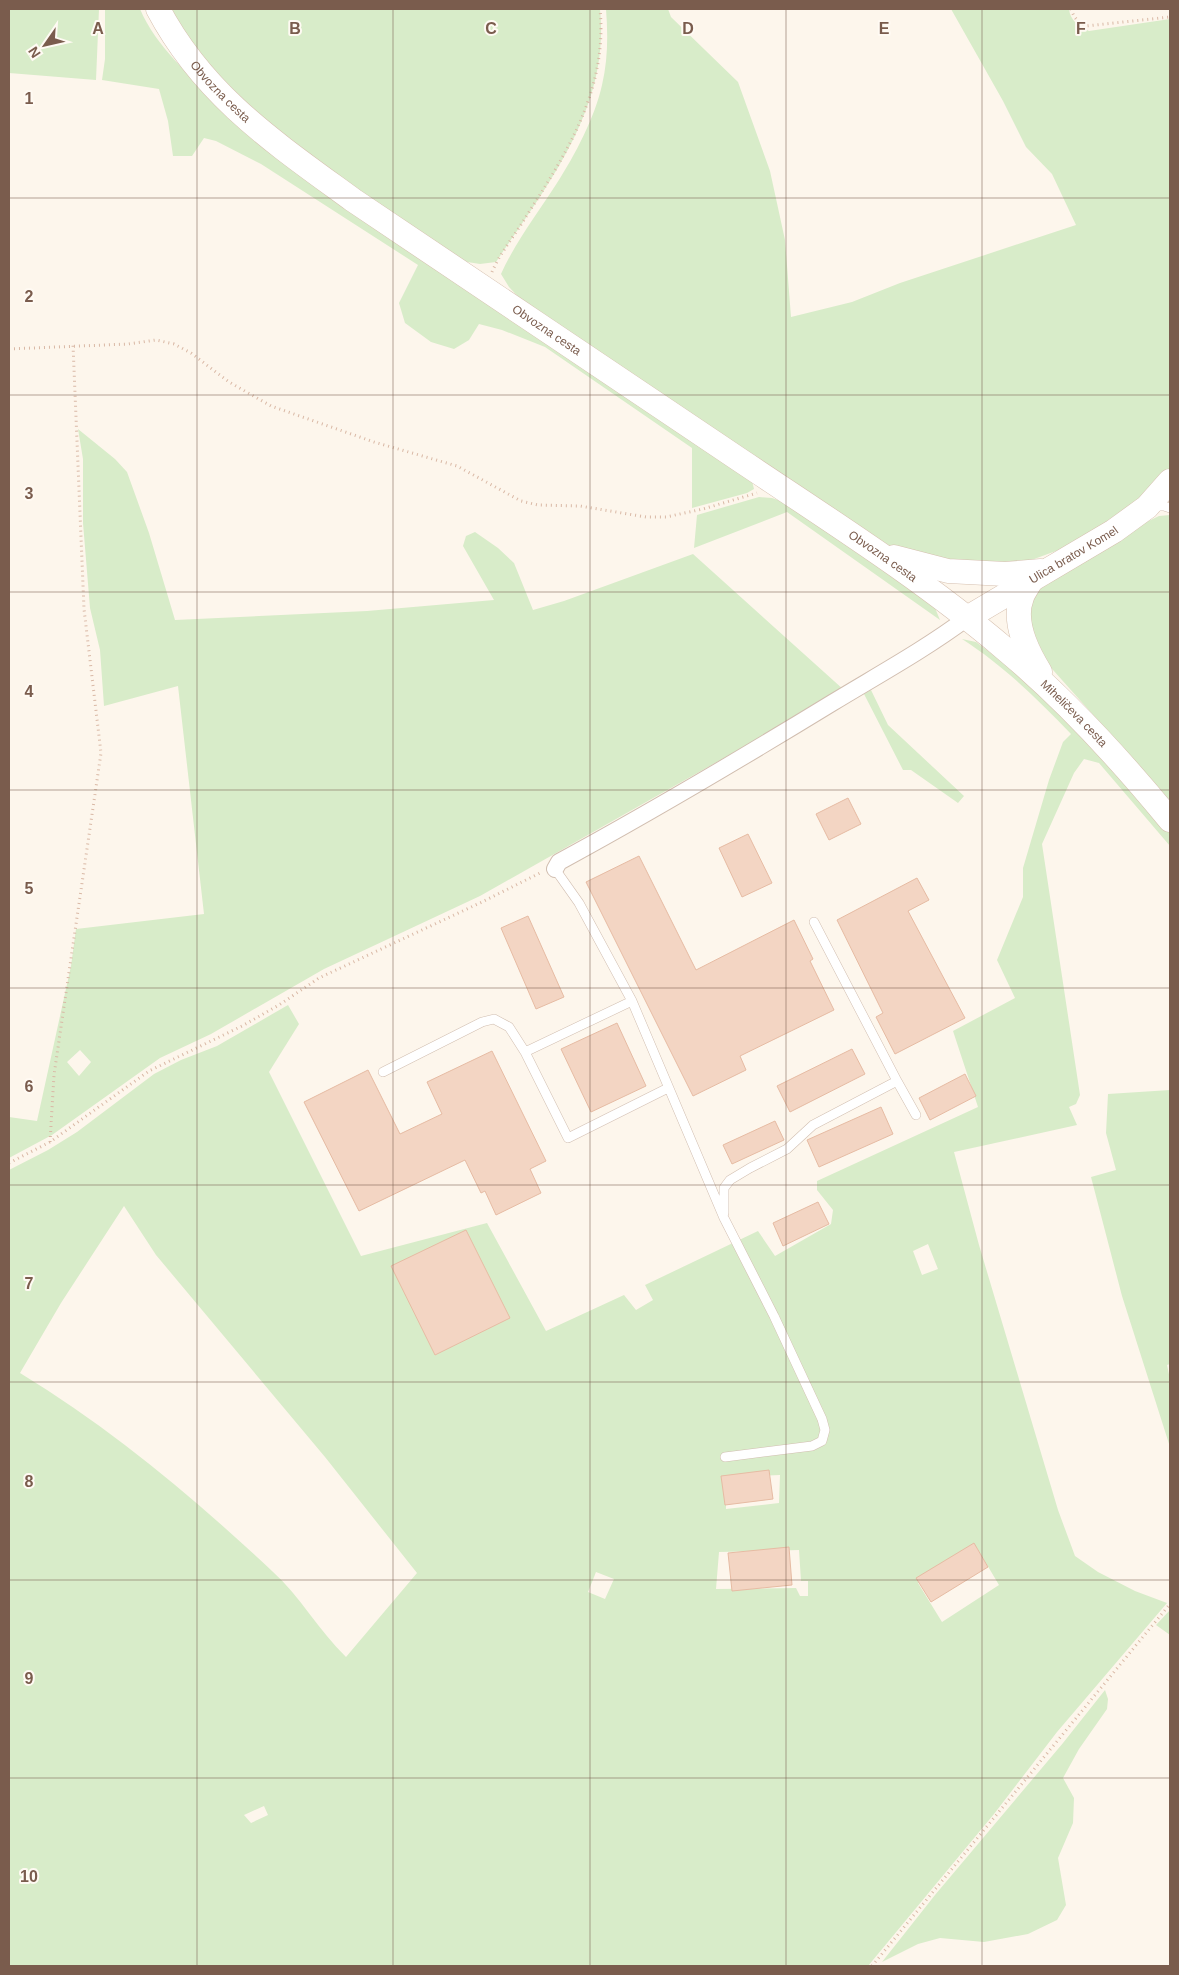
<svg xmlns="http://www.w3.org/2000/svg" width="1179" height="1975" viewBox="0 0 1179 1975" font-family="Arial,sans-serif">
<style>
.green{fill:#d8ecc9;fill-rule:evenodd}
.building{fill:#f3d5c3;stroke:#e6bba3}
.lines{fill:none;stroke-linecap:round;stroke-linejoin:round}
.lane-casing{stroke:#d1beb0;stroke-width:10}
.street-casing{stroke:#d1beb0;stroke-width:18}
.secondary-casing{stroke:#d6c0b0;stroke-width:25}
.path{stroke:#d9b8a5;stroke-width:3;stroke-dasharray:1 4;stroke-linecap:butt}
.lane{stroke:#fff;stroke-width:9}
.street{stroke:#fff;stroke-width:16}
.secondary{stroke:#fff;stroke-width:24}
.grid{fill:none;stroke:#7a5c4d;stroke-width:1;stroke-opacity:0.55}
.labels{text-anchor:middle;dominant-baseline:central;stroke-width:4;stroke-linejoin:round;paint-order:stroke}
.street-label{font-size:12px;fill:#7a5c4d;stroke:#fffaf3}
.grid-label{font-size:16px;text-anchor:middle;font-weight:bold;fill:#7a5c4d;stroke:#fffaf3;stroke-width:4;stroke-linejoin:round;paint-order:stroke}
</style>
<rect width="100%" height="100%" fill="#fdf6ec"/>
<path class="green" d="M9,9H99L96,80L9,73Z
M105,9H140C156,47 191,76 220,106L752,481L754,489L747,493L692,508V448L545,347L502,330L479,324L469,340L454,349L431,342L405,323L399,303L418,265L261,164L216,141L204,138L192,156H173L168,121L159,89L102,80L105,59Z
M167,9H600C610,108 548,184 496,262L480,264L461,261L284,138L213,72Z
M606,9H668L671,17L738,82L770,171L785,240L791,317L852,302L900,283L1076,225L1052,174L1026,147L1003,101L951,9H1069C1070,20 1079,27 1089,31L1170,19V469L1137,504L1075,544L1026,562L977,567L894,548L868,534L525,304L509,287L501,274C516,241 538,213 557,183C575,155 595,117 602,85C608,60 608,34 606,9Z
M78,429L115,459L127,472L149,533L175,620L367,611L494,600L463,546L466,536L475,532L498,548L514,563L533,610L564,601L693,554L844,690L480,896L324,969L211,1034L160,1058L52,1135L9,1158V1117L37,1121L71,966L76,929L204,914L178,686L104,706L100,650L90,608L83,523V459ZM80,1050L91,1062L79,1076L67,1062Z
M759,497L772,498L792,505L917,594L935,608L940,620L787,512L694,548L697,515Z
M1170,515V801L1045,661L1037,650L1028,611L1034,597L1041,588L1120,539L1136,527L1159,516Z
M962,639L976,642L1012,669L1067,717L1125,780L1170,834V846L1099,763L1084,759L1074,773L1042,844L1080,1095L1076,1104L1069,1107L1077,1125L954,1152L979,1245L1058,1510L1075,1556L1098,1572L1135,1591L1167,1603L1057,1732L994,1814L868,1966H9V1170L48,1150L77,1132L154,1074L181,1060L217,1046L288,1005L299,1024L269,1072L361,1256L487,1223L546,1331L624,1295L636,1310L653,1300L645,1285L758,1231L775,1256L831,1224L833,1210L817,1190V1181L978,1107L953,1031L1015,998L997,960L1023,897V868L1049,780L1063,742L1071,734C1036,698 1004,666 962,639ZM124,1206L156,1255L325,1457L417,1573L346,1657C319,1631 300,1596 272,1571C193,1497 112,1429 20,1373L61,1303ZM928,1244L938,1269L922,1275L913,1251ZM780,1475L779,1503L726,1509V1477ZM977,1548L999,1585L942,1622L918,1583ZM799,1550L801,1581H808V1596H800L796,1588L716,1589L719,1552ZM596,1572L614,1579L605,1599L588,1592ZM264,1806L268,1815L251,1823L244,1815Z
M871,690L888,725L964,796L958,803L911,770H903L864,694Z
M1170,1090V1364L1167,1365L1170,1379V1447L1122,1296L1091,1177L1116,1170L1106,1133L1108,1094Z
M1170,1610V1635L1156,1625Z
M1105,1690L1108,1699L1107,1709L1079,1749L1063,1778L1074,1798L1073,1823L1058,1858L1066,1905L1057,1920L1028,1934L984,1942L940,1938L918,1944L882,1962L935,1895L1063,1743Z"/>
<path class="building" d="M848,798L861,824L829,840L816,814Z
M748,834L772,883L742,897L719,848Z
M639,856L696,970L794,920L813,959L810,961L834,1010L740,1056L746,1070L693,1096L586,882Z
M917,878L929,900L908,911L965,1018L895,1054L876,1017L883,1013L837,920Z
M528,916L564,997L536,1009L501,928Z
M617,1023L646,1086L591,1112L561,1049Z
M852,1049L865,1074L790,1112L777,1086Z
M492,1051L546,1161L530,1169L541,1193L496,1215L485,1191L481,1193L465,1160L359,1211L304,1102L368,1070L400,1134L442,1114L427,1082Z
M965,1074L976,1096L930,1120L919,1098Z
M881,1107L893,1134L819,1167L807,1140Z
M775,1121L784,1140L732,1164L723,1145Z
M818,1202L829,1224L783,1246L773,1223Z
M466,1230L510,1318L435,1355L391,1266Z
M769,1470L773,1499L725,1505L721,1476Z
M974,1543L988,1567L931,1602L916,1578Z
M789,1547L792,1585L732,1591L728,1553Z"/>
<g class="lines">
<defs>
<path id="lane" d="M1153,506H1164L1170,508
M555,869L579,903L632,1001L724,1218L774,1316L822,1419L825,1430L822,1441L812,1446L725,1457
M814,922L897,1081
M525,1052L568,1138L668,1088
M383,1072L482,1022L494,1019L509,1027L525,1052L632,1001
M724,1213V1188L730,1180L750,1168L787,1149L813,1125L897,1081L916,1115"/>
<path id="street" d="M555,869L559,862C651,812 742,758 832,703C878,675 924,650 967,618"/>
<g id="secondary">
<path id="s1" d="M158,9C204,96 275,143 353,200C476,283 599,365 722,448C818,513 917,574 1005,649C1066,700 1120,759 1170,820"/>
<path d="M894,557L948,571L1005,574L1041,571"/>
<path d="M1032,579C1029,585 1024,591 1022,597C1012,622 1027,651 1040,672"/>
<path id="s2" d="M967,618L1114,531L1147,507L1170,481"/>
</g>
</defs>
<use href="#lane" class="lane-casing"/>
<use href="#street" class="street-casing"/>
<use href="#secondary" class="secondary-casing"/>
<path class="path" d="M1071,9C1074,18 1078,22 1086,26L1170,17
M492,272C499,255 512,239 522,223C564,157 608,92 600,9
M9,349L128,344L156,340L174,344L191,353L229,382L271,406L374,442L457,466L521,501L538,505L580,506L646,517H666L703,509L757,493
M50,1142L54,1075L101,753L84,609L73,345
M9,1163L50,1142L149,1071L242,1026L279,1005L319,978L482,902L542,872
M872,1966L1170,1604"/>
<use href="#lane" class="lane"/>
<use href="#street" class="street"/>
<use href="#secondary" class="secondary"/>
</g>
<path class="grid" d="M197,9V1966M393,9V1966M590,9V1966M786,9V1966M982,9V1966M9,198H1170M9,395H1170M9,592H1170M9,790H1170M9,988H1170M9,1185H1170M9,1382H1170M9,1580H1170M9,1778H1170"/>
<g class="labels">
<g class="street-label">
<text stroke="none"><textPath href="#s1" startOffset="104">Obvozna cesta</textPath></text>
<text stroke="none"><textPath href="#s1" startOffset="509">Obvozna cesta</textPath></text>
<text stroke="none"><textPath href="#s2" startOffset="124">Ulica bratov Komel</textPath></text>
<text stroke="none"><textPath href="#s1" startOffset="914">Obvozna cesta</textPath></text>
<text stroke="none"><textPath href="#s1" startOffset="1162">Miheličeva cesta</textPath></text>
</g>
</g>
<g class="grid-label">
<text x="98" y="34">A</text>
<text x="295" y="34">B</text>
<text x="491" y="34">C</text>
<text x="688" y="34">D</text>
<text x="884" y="34">E</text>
<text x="1081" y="34">F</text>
<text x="29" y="104">1</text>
<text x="29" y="302">2</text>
<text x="29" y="499">3</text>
<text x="29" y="697">4</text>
<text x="29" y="894">5</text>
<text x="29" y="1092">6</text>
<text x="29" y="1289">7</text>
<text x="29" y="1487">8</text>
<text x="29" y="1684">9</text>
<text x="29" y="1882">10</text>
</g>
<rect width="1179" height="1975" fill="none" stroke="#7a5c4d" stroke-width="20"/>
<g transform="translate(45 45) rotate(236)" stroke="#fffaf3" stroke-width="4" paint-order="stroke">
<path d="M0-4L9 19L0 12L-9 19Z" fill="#7a5c4d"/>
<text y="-8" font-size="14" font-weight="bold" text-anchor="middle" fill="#7a5c4d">N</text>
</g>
</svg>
